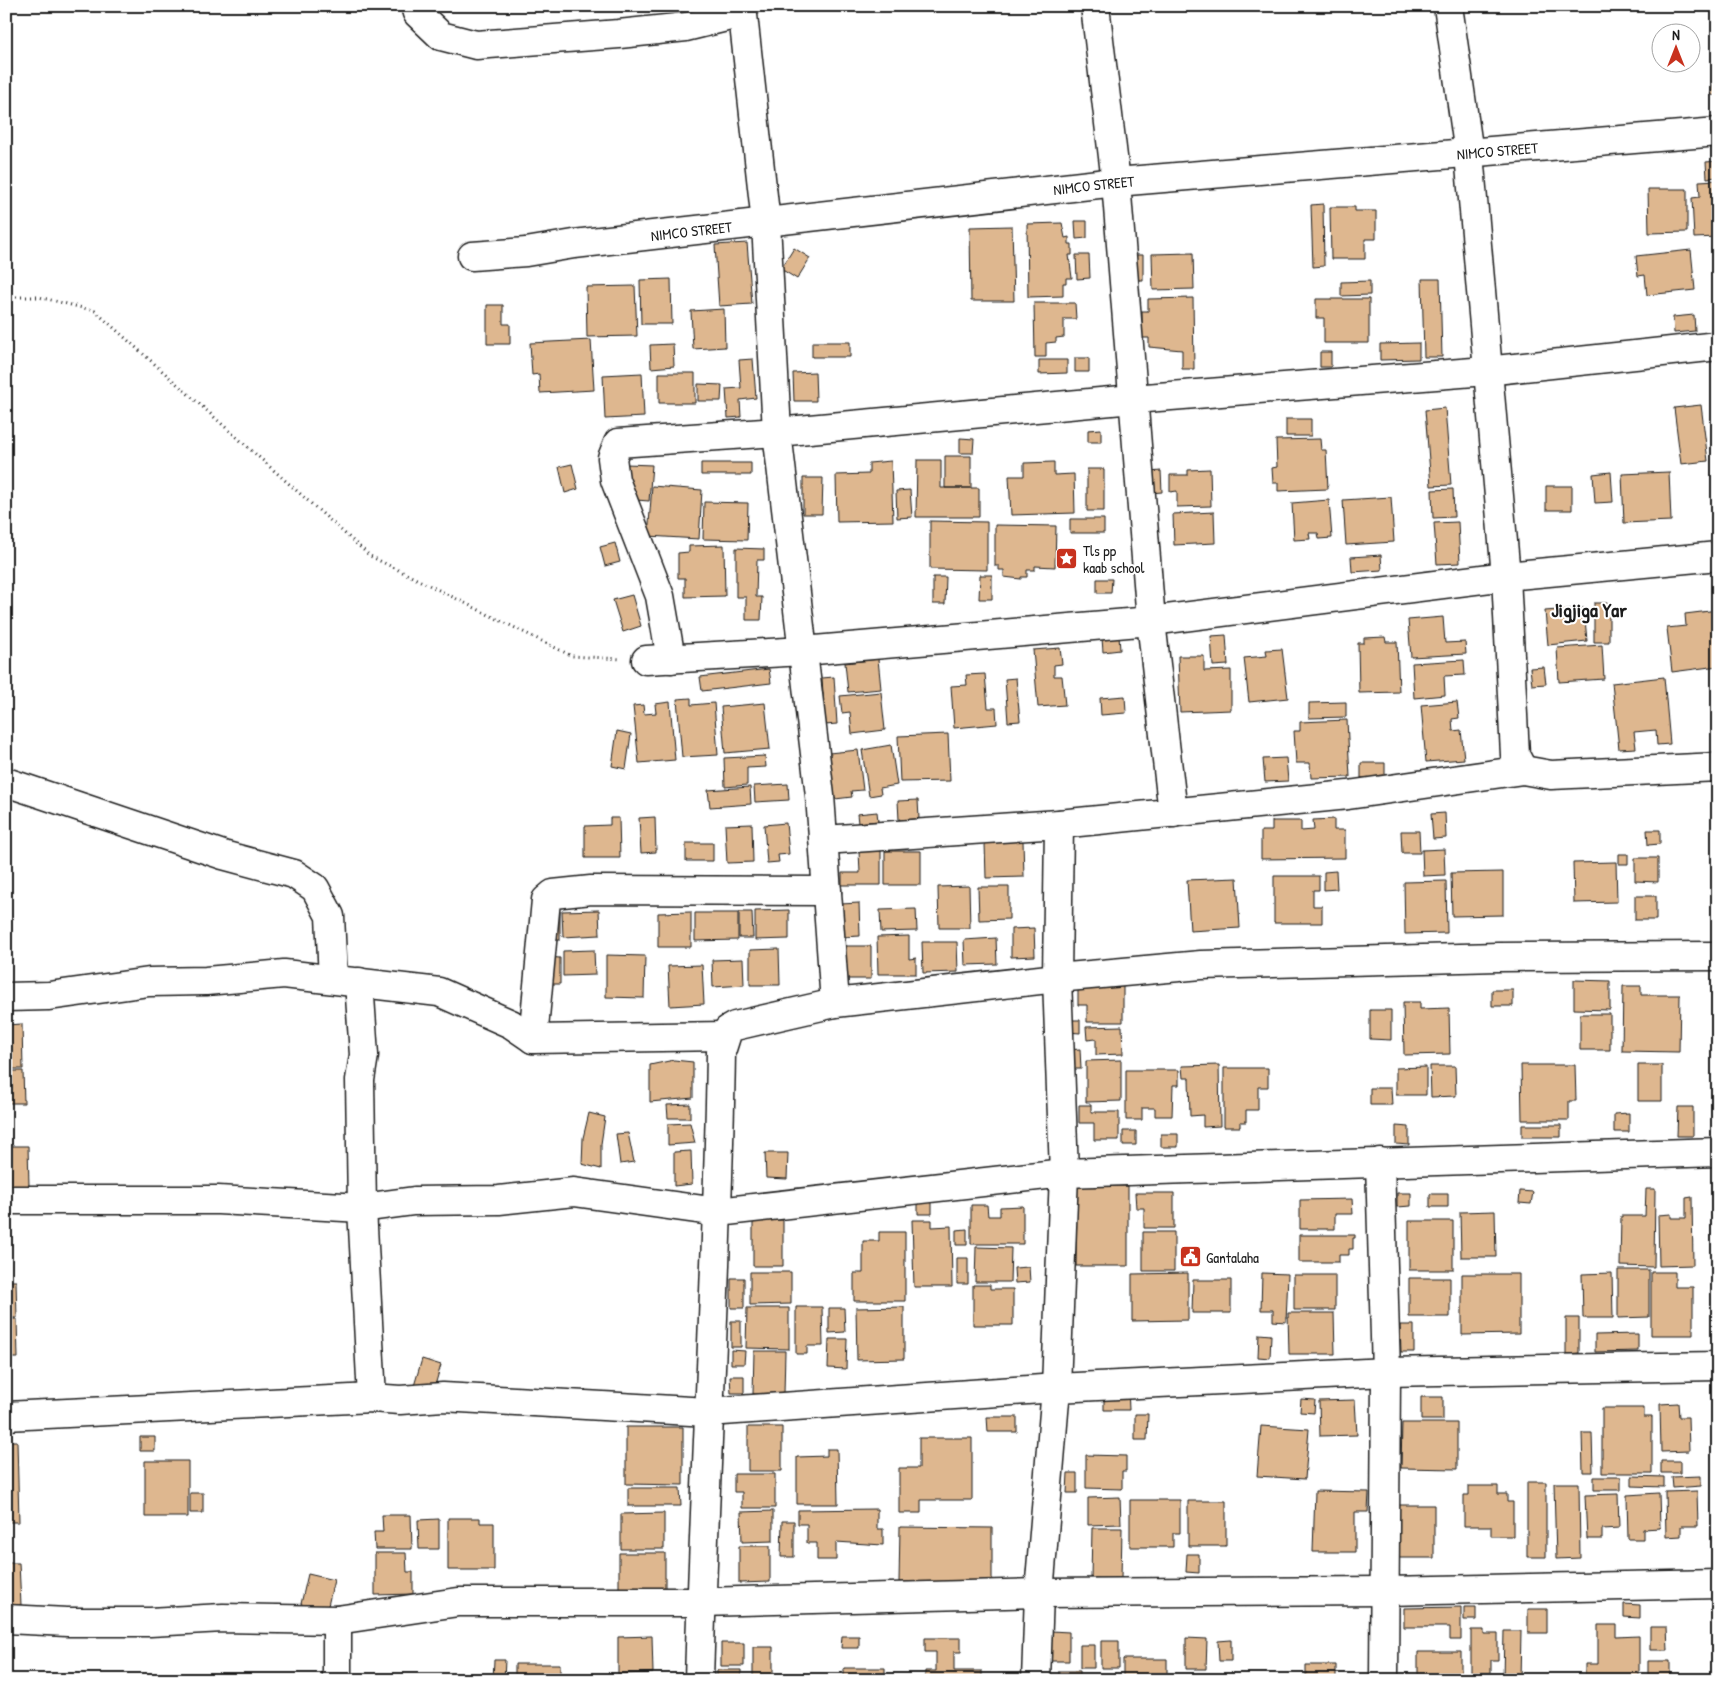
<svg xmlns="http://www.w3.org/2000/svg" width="1724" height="1686" viewBox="0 0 1724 1686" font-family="'Patrick Hand',sans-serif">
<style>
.building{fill:#deb78f;stroke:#1c1c1c}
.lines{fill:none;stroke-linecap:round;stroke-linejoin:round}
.minor-casing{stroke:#1c1c1c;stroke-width:31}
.path{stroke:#1c1c1c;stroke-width:3;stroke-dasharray:1 4;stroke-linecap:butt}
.minor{stroke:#fff;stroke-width:28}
.labels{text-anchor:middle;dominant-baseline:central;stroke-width:4;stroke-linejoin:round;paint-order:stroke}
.street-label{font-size:15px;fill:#1c1c1c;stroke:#fff}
.poi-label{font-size:15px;fill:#1c1c1c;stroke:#fff;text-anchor:start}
.district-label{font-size:20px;font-weight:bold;fill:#1c1c1c;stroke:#fff}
</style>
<rect width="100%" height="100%" fill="#fff"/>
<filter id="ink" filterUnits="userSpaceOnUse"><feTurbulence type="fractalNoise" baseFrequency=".02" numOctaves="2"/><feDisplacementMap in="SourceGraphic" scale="10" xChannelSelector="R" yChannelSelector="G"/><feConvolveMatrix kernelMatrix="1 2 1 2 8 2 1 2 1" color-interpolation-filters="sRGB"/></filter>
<g filter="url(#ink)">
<path class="building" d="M1716,65H1718V96L1711,95Z
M1718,161V177L1707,178L1706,162Z
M1718,180V237L1694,238L1692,198L1700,197L1699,181Z
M1648,189H1687V232L1649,233Z
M1323,204L1324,266L1313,267L1311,205Z
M1330,207H1355V211H1376V239H1365V259H1331Z
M1075,221H1087V238L1076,239Z
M1062,223L1065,238L1069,237V244H1072V255H1069L1072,278H1066V283H1063V296L1028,297L1027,224Z
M1012,226L1014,301H971L970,227Z
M747,243L752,304L719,306L715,245Z
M794,248L810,258L797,279L781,269Z
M1691,250L1695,290L1647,295L1645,275L1638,276L1636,256Z
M1193,253L1194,289L1153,290L1152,254Z
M1076,255H1089L1090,278L1077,279Z
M1132,255H1143V280H1132Z
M671,279L672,324H641L640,280Z
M1422,279H1440L1442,357H1424Z
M1370,281V295L1341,296V282Z
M635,286L637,336L587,337L586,287Z
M1193,298L1194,369H1182V350L1149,347V338H1142V311H1148V299Z
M1316,299H1369V343H1324V318H1316Z
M1034,303H1075L1076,319H1064V337L1056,338V342L1046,343V357H1035Z
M487,305H503V324H510V344H487Z
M724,309L725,347L693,349L691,311Z
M1694,315L1695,331L1674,333L1673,317Z
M591,340L594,390L540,393L539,374L532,375L530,343Z
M812,342H850V357H812Z
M1419,343V359L1380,360V344Z
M673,344L674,366L651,368L650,345Z
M1320,352H1331V367H1320Z
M1075,358H1089V372H1075Z
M753,359L756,398L740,400L741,417L728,418L726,389L741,388L739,360Z
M1039,360H1067V373L1039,374Z
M815,372L816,401H794L793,373Z
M642,373L644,417L605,419L603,375Z
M659,373H695V403H659Z
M698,384L722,385L721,401H698Z
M1701,405L1708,461L1681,464L1674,408Z
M1445,408L1451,485L1431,486L1425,410Z
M1286,419H1311V436H1286Z
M1101,429V442H1088V430Z
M960,438L974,439L973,453H960Z
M1320,439L1321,450H1326L1328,489L1278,491V483H1273L1272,468L1277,467L1276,440Z
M945,456H971V488H945Z
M917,460H941V488H979V517H916Z
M891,461L893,521L837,522L836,475L869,474V463Z
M1054,462V475L1074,474L1075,513L1011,515L1009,476H1024V463Z
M701,463H751V475H701Z
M572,464L578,489L565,493L559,467Z
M626,464L652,465L649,501L623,499Z
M1087,469H1104V511H1087Z
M1210,469L1211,506L1177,507V491L1170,492V475H1188V470Z
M1161,471L1162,492L1151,493L1150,472Z
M1611,472L1613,502L1595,503L1593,474Z
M1669,472L1671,521L1624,523L1622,474Z
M803,478H823L822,514H803Z
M652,486L702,490L699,539L648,536Z
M1546,486H1572V510H1546Z
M1453,489L1454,517L1433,518L1432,490Z
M910,490L912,517L897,518L896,491Z
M1391,497L1394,542L1346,545L1343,500Z
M1329,500L1332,538L1319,539L1318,533H1309L1310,539L1294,540L1292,503Z
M704,502L748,503L747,540L703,539Z
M1214,512L1215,543L1174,545L1173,514Z
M1070,519H1104V533H1070Z
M930,521L987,522V570L930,569Z
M1458,522L1460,563L1437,564L1434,523Z
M995,525L1056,526L1055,567L1035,566V570H1027V577H1021V579L1004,577V570H999V566H995Z
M615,543L620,562L605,566L600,547Z
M724,545L725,596L685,597V578H678V553L689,552V546Z
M736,548L764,549V560H757L756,597H762L761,620H746V597H736Z
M1381,555L1382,570L1352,572L1351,557Z
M980,575H992V599H979Z
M933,577H946L945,604H933Z
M1097,579H1112L1111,593H1097Z
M632,595L641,626L623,632L613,600Z
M1594,603H1609V642H1594Z
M1584,608L1587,641L1548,645L1545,611Z
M1718,610V666L1672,672L1667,628L1686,626L1685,614Z
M1443,617L1445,643L1465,642L1466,654L1411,657L1408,620Z
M1226,635L1228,665L1213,666L1211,636Z
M1119,636L1120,650L1103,652L1102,638Z
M1385,637L1386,642H1397L1399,692L1359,693L1358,643H1364V638Z
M1602,645L1604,679L1559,682L1557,648Z
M1060,648L1062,664L1054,665V676H1062L1065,705L1038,707L1033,650Z
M1282,649L1288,698L1249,702L1244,658L1267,656L1266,650Z
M1178,656H1204V671L1231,670V710L1180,712Z
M878,659L881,689L848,692L845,663Z
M1464,660L1465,675L1444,676L1445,695L1414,698L1412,663Z
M1544,667L1546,684L1532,685L1530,668Z
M769,669L771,683L702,691L700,677Z
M985,674L988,708H996L997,724L954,728L951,686L967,685L966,675Z
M834,677L837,724L825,725L822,678Z
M1664,677L1670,744L1657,745L1656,730L1634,732L1636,748L1619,749L1612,683Z
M1016,678L1020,721L1008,722L1005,679Z
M881,692L885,730L852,734L850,712L842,713L840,696Z
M1125,696L1126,713L1101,715L1100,698Z
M691,698V705L714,703L718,755L682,757L677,699Z
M670,702L675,760L639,763L633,706L643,705L644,714L656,713L655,704Z
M1346,702V717L1309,718V703Z
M1457,702L1459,718L1452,719L1453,731L1461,730L1464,759L1426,762L1421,705Z
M765,703L770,749L725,753L721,707Z
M1347,720L1350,777L1311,778L1310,763H1296L1294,731H1300V722Z
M617,731L631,734L626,769L612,766Z
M948,734L950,781L900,782L898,736Z
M891,745L897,785L880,788L881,794L869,796L862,750Z
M858,750L863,790L851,791L852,797L835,799L829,753Z
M765,756L766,767L747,768V785L725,787L724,758Z
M1286,758L1288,781L1265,782L1263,759Z
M1361,763H1385V778H1361Z
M788,784L789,800L755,802L754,786Z
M750,787L751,804L710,807L708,790Z
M918,800L919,819L899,820L898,801Z
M877,812L878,821L858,823L857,814Z
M1445,813L1446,838L1433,839L1431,814Z
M655,817L656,852L641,853L639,818Z
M610,818H619L620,858H585V826L610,825Z
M1334,819V830H1345V858L1261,859V831H1272V821H1301V831L1314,830L1313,820Z
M786,823L789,854L778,855L779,862L767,863L764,825Z
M752,824L753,862L727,863L725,825Z
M1647,830H1660V844L1648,845Z
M1401,831H1419L1420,853H1402Z
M1023,841L1024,877L986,878L985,843Z
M686,843H713V861H686Z
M1444,849L1445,875L1423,876L1422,850Z
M859,851H881V885H842V873H860Z
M885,851H921V885H885Z
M1619,854H1628V864H1619Z
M1635,858H1658V882L1635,881Z
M1616,862L1617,902L1574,903L1573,863Z
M1336,871L1337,889L1324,890V872Z
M1503,872V915L1452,916L1451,873Z
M1274,876H1319V890H1313V906H1322V923H1274Z
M1237,878L1240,928L1190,931L1187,880Z
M1446,881L1447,933L1405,934L1404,882Z
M969,886L970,928H939L938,887Z
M978,887H1009V919L979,920Z
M1635,896H1656V920H1635Z
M859,903L860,936L842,937L841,904Z
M916,909L917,931L881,932L880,910Z
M599,910L600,935L563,937L562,911Z
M789,910V939L755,940V911Z
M560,911V940H550L549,912Z
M691,912V947H658V913Z
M739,912H752L753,938H739Z
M695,913H738V940L695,941Z
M1034,928L1035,956L1011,957V929Z
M909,936V959L916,958V974H878L877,937Z
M996,938L997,964L965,965L964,940Z
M922,942H957L958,972L923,973Z
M844,946H871V979H844Z
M779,949L780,985H750V950Z
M594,950L595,975L563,976V951Z
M606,955L645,956L644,998L606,997Z
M546,957L560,958V984H545Z
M743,959L744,985L713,987L712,960Z
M702,965L704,1004L670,1006L668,966Z
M1574,980L1610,981V1010L1574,1009Z
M1078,984H1123V1022H1087V1005H1078Z
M1623,986H1641V995H1680L1679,1052L1622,1051Z
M1492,990H1513V1006H1492Z
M1403,1002H1420V1009L1449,1008L1450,1054L1404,1055Z
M1370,1010H1391V1040L1370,1039Z
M1580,1014H1610V1050H1580Z
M1067,1020H1080V1033L1067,1032Z
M22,1024L23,1069H6V1025Z
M1122,1026L1123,1054L1096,1055V1039L1087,1040L1086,1027Z
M1080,1049L1081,1069H1067V1050Z
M674,1060L693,1062V1098L650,1102V1065Z
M1121,1060V1101L1086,1102V1061Z
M1219,1065L1220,1126L1203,1127V1115L1190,1116L1189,1078H1183L1182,1066Z
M1521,1065H1575L1576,1101H1569V1120H1522Z
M1638,1065H1662V1101H1638Z
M1430,1066H1455L1456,1096L1431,1097Z
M1426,1067V1095H1396V1068Z
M1224,1068H1268V1087H1258V1110H1246V1122H1240V1127H1224Z
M1126,1070H1179V1085H1173L1172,1116H1155V1108H1142V1120H1126Z
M6,1071H23L24,1103H6Z
M1370,1088H1391L1392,1105H1370Z
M690,1104V1118H668L667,1105Z
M1079,1105H1091V1112H1119V1140H1094V1123H1079Z
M1678,1107H1693V1136H1677Z
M589,1113L605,1117L601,1144V1169L582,1164L583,1138Z
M1629,1113V1132H1614V1114Z
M690,1123L695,1143L668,1145V1124Z
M1522,1125H1561V1137H1522Z
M1396,1126L1409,1127V1145L1396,1144Z
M1123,1131H1136V1145H1123Z
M628,1133L634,1162L620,1164L616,1134Z
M1161,1134H1178V1147H1161Z
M6,1146H28L29,1186L6,1187Z
M691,1151L692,1184L674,1186V1152Z
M765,1153H788L787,1179L766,1178Z
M1076,1186H1128V1266H1076Z
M1646,1189H1655L1654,1267L1620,1266L1621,1216H1645Z
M1520,1191L1533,1192L1531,1204L1519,1203Z
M1135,1193H1174V1228H1144V1208H1136Z
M1397,1193H1411V1206L1397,1207Z
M1430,1194H1448V1207H1430Z
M1692,1197L1693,1265L1659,1266L1658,1215L1671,1214V1218H1686V1198Z
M1352,1199L1353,1214H1335V1229H1300V1200Z
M918,1201H932V1214H918Z
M971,1205H987L988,1216H1000V1207L1023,1206V1244H971Z
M1495,1211L1496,1257H1461L1460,1212Z
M753,1220H783V1266H753Z
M912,1220H932V1227L951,1226L952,1287H914Z
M1409,1221H1453V1270H1409Z
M967,1229V1245H956V1230Z
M879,1232H905V1301H854V1273H863V1241H879Z
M1143,1232H1174V1271H1143Z
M1299,1235H1355V1238H1353V1249H1349V1255H1339V1262H1299Z
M976,1247L1011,1248L1010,1282H975Z
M957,1258H968V1284H957Z
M1029,1267L1030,1282L1015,1283L1014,1268Z
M1618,1270H1649V1317L1618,1318Z
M750,1272H791V1304L750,1305Z
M1651,1272H1675V1287H1693V1335H1651Z
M1188,1273V1320L1132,1321V1274Z
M1262,1273L1288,1274L1286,1322L1273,1321V1310H1261Z
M1612,1273L1613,1318H1583L1582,1274Z
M1462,1274H1519V1334L1462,1335Z
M1294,1275H1335V1310H1294Z
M731,1278H744V1308H731Z
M1409,1278H1450V1317H1409Z
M1193,1280H1231V1313H1192Z
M6,1281H16L17,1318H6Z
M973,1285H990V1289H1013V1325H973Z
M796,1307H822L823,1346H807V1354H796Z
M904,1307V1359L857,1360L856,1308Z
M747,1308H789V1349L746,1348Z
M829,1308H844L845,1332L829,1333Z
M1288,1313H1334L1335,1354H1289Z
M1566,1318H1579V1353L1566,1354Z
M6,1319H17L18,1358H6Z
M731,1321H741V1347H731Z
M1400,1325H1414V1352H1401Z
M1259,1334L1271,1335L1270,1358L1258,1357Z
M1638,1334V1351L1595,1352V1335Z
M829,1339H847L846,1369L828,1368Z
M731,1350L745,1351L744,1364H731Z
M754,1351H785L784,1394H753Z
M422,1359L441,1365L433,1392L414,1386Z
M730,1376H744V1393H731Z
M1128,1388L1129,1410H1104V1389Z
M1421,1397H1443V1420H1421Z
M1301,1399L1315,1400L1314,1413L1300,1412Z
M1355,1400L1357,1435L1320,1436L1319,1401Z
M1678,1403L1679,1417H1688L1689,1451L1661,1452L1660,1404Z
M1602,1408H1644V1417H1652V1473H1602Z
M1135,1414H1148L1147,1440H1135Z
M987,1417H1017V1432H988Z
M1402,1423H1457V1469L1401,1468Z
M1261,1426L1309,1429L1305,1479L1257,1476Z
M626,1427H683V1485L626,1484Z
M748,1427H782V1471H748Z
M1582,1433H1592L1593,1472H1583Z
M140,1437H155V1451H140Z
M919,1438H972V1500H921V1513H899V1468H919Z
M6,1441H17L19,1522H6Z
M827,1449H837L838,1504H797V1457L827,1456Z
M1086,1455L1126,1456V1471H1122V1489L1086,1488Z
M145,1461H188V1517H145Z
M1661,1461H1680V1473H1661Z
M1068,1473H1077V1493H1067Z
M734,1474H775V1508H742V1492H734Z
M1632,1476L1664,1477V1487L1632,1486Z
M1701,1476V1486L1673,1488L1672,1477Z
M1594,1477H1621V1490H1594Z
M1527,1482H1546V1557H1527Z
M1554,1483H1579L1580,1558L1556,1559Z
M1469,1486H1498V1494H1507V1502H1513V1536H1491V1526H1464V1495H1469Z
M628,1488H680L681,1506H628Z
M1315,1491L1369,1492L1368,1512H1355V1552H1313Z
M1697,1491L1698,1526H1681V1536L1666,1537L1665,1492Z
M190,1493H203V1513H190Z
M1659,1493L1660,1528L1643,1529V1539H1628L1627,1495Z
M1618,1494L1619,1528L1602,1529V1539H1587L1585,1495Z
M1120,1497L1121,1524L1088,1525V1498Z
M1130,1500H1180V1533H1173V1547H1130Z
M1188,1501H1226V1546H1188Z
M1395,1505H1434V1558H1395Z
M877,1509V1529H883V1545L836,1542V1560H817V1543H807V1524H798V1510Z
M773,1511V1541L742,1542L741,1512Z
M664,1513V1549H621V1514Z
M382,1515H411L412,1549H375L374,1532H383Z
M448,1518H480V1523H494V1570H448Z
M439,1519V1549H419L418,1520Z
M782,1521H794V1557H781Z
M900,1527L992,1528V1583L899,1582Z
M1092,1528H1122L1121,1579L1091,1578Z
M739,1546H770V1582L739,1583Z
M375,1553H406L407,1572H413V1594L375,1595Z
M619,1553H665V1588H619Z
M1187,1554H1199V1573L1186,1572Z
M6,1563H19L21,1605H6Z
M308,1574L334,1580L327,1610L301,1604Z
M1624,1604L1640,1605V1618L1624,1617Z
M1461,1607V1640H1450V1627H1404V1608Z
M1464,1607H1476V1620H1464Z
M1528,1609H1547V1633H1528Z
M1598,1625H1616V1637L1639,1636V1677H1585V1664H1598Z
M1650,1627H1667L1668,1650H1650Z
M1471,1630H1484V1634H1498V1660H1491V1673H1471Z
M1051,1631L1069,1632V1661H1051Z
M1504,1631H1521L1520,1680H1503Z
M652,1636L653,1673L618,1674V1637Z
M842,1636H859V1648H841Z
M925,1638H961V1652H954V1671H982V1680H925V1671H936V1652H925Z
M1186,1638L1207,1639L1206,1669H1186Z
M1231,1640V1661H1219L1218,1641Z
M1101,1641H1119V1668H1101Z
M721,1643H744V1666H721Z
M1080,1645H1094V1668H1080Z
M753,1647H773V1680H753Z
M1418,1652H1461V1680H1418Z
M1123,1659H1167V1680H1123Z
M494,1660H505L504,1680H493Z
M1648,1661H1670V1680H1648Z
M515,1664H560V1680H515Z
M1306,1665H1336V1680H1306Z
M844,1668H885V1680H844Z
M717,1670H741V1680H717Z
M1059,1671H1080V1680H1059Z"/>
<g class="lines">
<defs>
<g id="minor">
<path d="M415,6L417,13L441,36L476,45L619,34L686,27L743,13"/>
<path d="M742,6L766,223L777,432L820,796L835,1003"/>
<path d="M1095,6L1116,182L1151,621L1173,813"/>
<path d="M1448,6L1469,154L1506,576L1515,755L1523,770"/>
<path id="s1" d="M472,256L526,252L574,244L1116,182L1718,132"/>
<path d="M671,659L660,596L615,480L612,458L618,443L777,432L1133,399L1486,371L1718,346"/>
<path d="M646,660L803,651L1151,621L1506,576L1718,556"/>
<path d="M6,782L223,855L294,874L315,888L330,916L333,979"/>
<path d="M824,840L1059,824L1348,795L1523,770L1551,775L1718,767"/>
<path d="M359,982L364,1055L360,1080L362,1208L372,1398"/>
<path d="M6,997L49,996L149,982L206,981L284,974L439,992L511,1024L533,1039L725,1036"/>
<path d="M533,1039L546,900L553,894L591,890L827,891"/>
<path d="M1380,1162L1386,1372L1384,1680"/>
<path d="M6,1200H218L362,1208L414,1201L499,1200L574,1192L718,1212L1064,1173L1718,1152"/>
<path d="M6,1416L372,1398L400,1400L443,1397L708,1412L1056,1388L1386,1372L1718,1366"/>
<path d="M6,1619L67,1622H150L223,1618L337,1620L458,1602H701L1039,1593L1386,1591L1718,1584"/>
<path d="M337,1680V1620"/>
<path d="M699,1680C705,1471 718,1262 721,1052L728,1030L735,1026L835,1003L1057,978L1201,965L1498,957L1718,956"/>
<path d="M1036,1680L1039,1593L1056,1388L1064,1173L1057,978L1059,824"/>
</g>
</defs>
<use href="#minor" class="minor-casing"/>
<path class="path" d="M6,297H39L95,311L370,556L572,656L622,659"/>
<use href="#minor" class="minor"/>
</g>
</g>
<defs>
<symbol id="sight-square" viewBox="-11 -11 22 22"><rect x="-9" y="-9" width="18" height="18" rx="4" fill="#c8321e" stroke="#fff"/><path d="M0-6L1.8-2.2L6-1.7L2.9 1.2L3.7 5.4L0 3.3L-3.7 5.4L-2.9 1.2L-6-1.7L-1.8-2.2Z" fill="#fff"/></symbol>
<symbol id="civic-square" viewBox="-11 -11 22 22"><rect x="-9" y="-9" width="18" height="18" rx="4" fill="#c8321e" stroke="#fff"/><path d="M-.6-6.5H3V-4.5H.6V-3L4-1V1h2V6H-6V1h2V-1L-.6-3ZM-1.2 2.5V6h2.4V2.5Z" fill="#fff"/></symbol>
</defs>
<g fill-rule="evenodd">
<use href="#sight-square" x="1054" y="546" width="25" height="25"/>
<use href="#civic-square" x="1178" y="1244" width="25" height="25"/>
</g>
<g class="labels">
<g class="street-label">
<text stroke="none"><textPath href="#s1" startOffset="1031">NIMCO STREET</textPath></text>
<text stroke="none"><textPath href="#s1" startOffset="626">NIMCO STREET</textPath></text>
<text stroke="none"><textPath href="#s1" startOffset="221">NIMCO STREET</textPath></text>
</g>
<g class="poi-label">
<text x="1083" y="550">Tls pp<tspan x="1083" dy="17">kaab school</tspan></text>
<text x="1206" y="1257">Gantalaha</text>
</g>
<g class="district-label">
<text x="1589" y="609">Jigjiga Yar</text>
</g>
</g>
<rect width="1724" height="1686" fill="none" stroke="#fff" stroke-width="25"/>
<rect x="12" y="12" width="1699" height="1661" fill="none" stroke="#1c1c1c" stroke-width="2" filter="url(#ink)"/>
<g transform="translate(1676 48)"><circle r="24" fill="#ffffff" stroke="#a4a4a4"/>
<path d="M0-4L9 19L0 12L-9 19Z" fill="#c8321e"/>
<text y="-8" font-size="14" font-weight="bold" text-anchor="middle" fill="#1c1c1c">N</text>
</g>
</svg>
